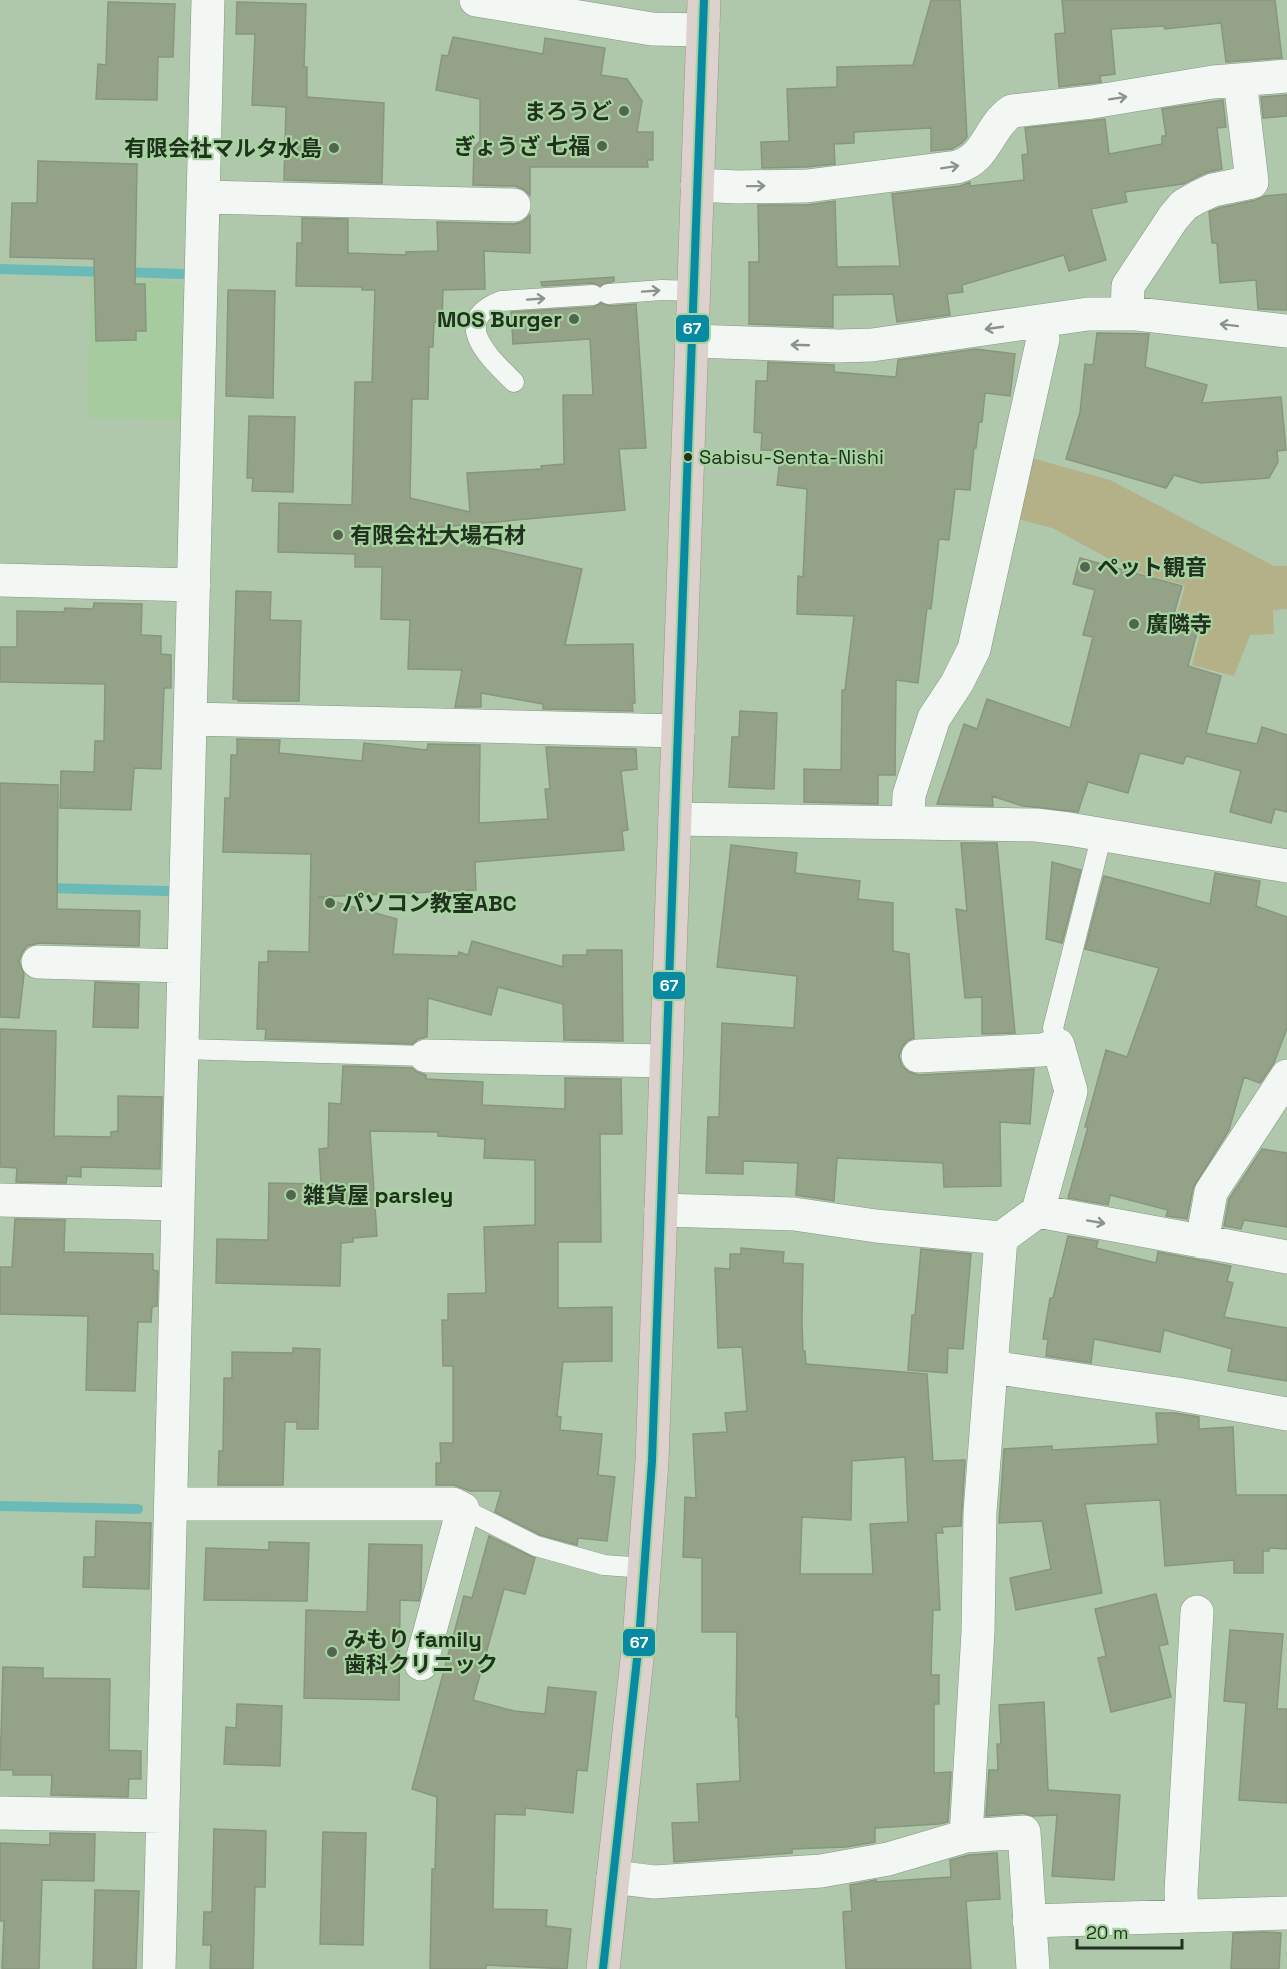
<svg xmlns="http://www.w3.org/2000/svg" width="1287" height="1969" viewBox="0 0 1287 1969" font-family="'Space Grotesk','Noto Sans JP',sans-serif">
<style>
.built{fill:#a5cb9f}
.green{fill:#b4b088}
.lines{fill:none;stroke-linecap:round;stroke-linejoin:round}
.stream{stroke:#6abbb7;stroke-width:10}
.building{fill:#94a288;stroke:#88967f;stroke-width:1.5;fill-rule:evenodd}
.lane-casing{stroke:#839681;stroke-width:21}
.street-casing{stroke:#839681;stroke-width:34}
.highway-casing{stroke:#999587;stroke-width:34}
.lane{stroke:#f3f7f3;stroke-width:20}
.street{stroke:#f3f7f3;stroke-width:33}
.highway{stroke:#ddd1cd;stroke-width:33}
.bus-1-casing{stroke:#a7d3a1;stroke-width:12}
.bus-1{stroke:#088ba2;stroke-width:8}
.oneway{stroke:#8a9488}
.poi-dot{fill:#52664f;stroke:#a7d3a1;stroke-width:2}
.bus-dot{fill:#20311d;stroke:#a7d3a1;stroke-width:2}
.labels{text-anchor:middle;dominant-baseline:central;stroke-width:4.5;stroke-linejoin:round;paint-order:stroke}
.bus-label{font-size:20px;fill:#20311d;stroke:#a7d3a1;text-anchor:start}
.poi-label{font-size:22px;font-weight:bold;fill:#20311d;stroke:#a7d3a1;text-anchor:start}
.line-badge{stroke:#a7d3a1;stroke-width:2}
.badge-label{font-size:16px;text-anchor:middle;font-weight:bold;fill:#fff}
</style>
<rect width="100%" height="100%" fill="#afc8ac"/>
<path class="built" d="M91,279L183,282L180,420L87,418Z"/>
<path class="green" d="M1028,457L1110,480L1274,566H1287V609L1273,610L1274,634L1250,635L1234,676L1192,665L1202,627L1176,620L1185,585L1130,570L1052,528L1014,518Z"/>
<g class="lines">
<path class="stream" d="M0,269L107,272
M122,272L182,274
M45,888L167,891
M0,1506L138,1509"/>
</g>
<path class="building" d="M931,0H960L967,137L962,143L952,149L931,151V128L854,132V143L834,144L835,164L806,167L762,168L761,142L789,141L787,89L837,87V67L913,65Z
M1062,0H1275L1282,58L1226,62L1221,23L1165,29L1164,26L1111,29L1115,74L1100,76L1101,82L1059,87L1055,34L1065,33Z
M108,2L175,4L173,57H158L157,100L96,99L98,64L106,65Z
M237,2L306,4L304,67H307V97L384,103L382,183L284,180L286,107L252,105L255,34H236Z
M453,37L543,54L545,38L605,48L601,75L627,79L642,101L637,132H653V160H647L648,167H530V195L523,189L515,186L473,185L474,148L480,141V99L436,90L442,55L448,56Z
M1287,95V116L1263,118L1261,97Z
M1223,100L1226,127L1217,128L1222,169L1205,173L1183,184L1125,192L1127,202L1091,209L1106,260L1069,271L1064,255L962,285L963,292L947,294L950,315L897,322L893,294L833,295V327L749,324V262H759L758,205H807L835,201L837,267L900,266L892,194L960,186L970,182V186L1024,180L1022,155L1028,154L1025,128L1105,119L1109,154L1162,144V136H1166L1162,109Z
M38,161L137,164L135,284H145L146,331H136V340L96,341L94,259L10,257L12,203H37Z
M1287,194V310L1258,309L1256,280L1220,283L1217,243H1212L1209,212L1219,208L1256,200L1265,196Z
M530,215V253L484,251L485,289L443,290L442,323L434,322L433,347H429L428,399H412L410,498L470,512L467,473L542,469L541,466L564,464L563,395H593L590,339L513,344L511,312L594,307L601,303L609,306L636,304L646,448L619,449L625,510L409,530L582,569L565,645L633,644L635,703H632L633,711L543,709V704L481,693V707H455L462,670L408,669L410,620L381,619L382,567H355V554L278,552L279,503L352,505L355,382H372L375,290H362V287L296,286L297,243H302V218L348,219V253L406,255V252L438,251L437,222L514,224L522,222Z
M614,277V281L600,286L592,283L542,286L541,282Z
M228,290L275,291L273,398L226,396Z
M1097,333L1149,334L1145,367L1207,385L1202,403L1281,397L1286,450L1277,451L1278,462L1269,478L1201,483L1174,475L1166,488L1066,459L1080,412L1085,364L1093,365Z
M976,349L1015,354L1010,396L985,393L982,422H979L976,448H974L970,490L955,489L949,540L939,539L931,609L927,608L918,683L896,680L895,775H878V804L804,802V769L841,770L842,690H845L854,616L797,614L798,576L803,577L807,489L777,485L781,451L761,450L762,433L754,432L756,381H767L768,362L834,365V372L896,377L898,360Z
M249,416L295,417L293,492L252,491L253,478H247Z
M1080,558L1182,586L1172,621L1198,629L1188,666L1221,676L1206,733L1257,744L1262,727L1287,735V812L1275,809L1271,823L1230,812L1241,771L1186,756L1183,764L1140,753L1128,793L1088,782L1078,812L1023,806L992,796L993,806L937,804L964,724L977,729L987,699L1070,728L1093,637L1083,635L1095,590L1073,584Z
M236,591L271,592L270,620L301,621L299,701H238V699H233Z
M94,603L142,604L141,635L161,636V654L171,655V688H164L161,769L134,768L131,810L60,808L61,771L94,772L95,741H104L105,684L0,682V647H17V611L64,612L65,608L93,609Z
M740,711L777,713L774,789L729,787L732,737H739Z
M237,739L280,740L279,753L362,761L364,743L427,750L428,744L480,745L479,823L548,819L545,789H550L546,747L636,749L637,769L621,771L628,830L622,831L624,850L475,862L476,890L318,897L397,919L393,954L458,956L459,952L468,955L472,941L563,967V955H587V950H622L623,1041L564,1040L563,1004L498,987L491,1015L428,998L427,1037L418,1039L413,1044L265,1039L266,1029H257L259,962H268V951L309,952L311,854L223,852L225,798H230L231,755H237Z
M0,783L58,785L57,909L140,911L139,946L39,943L27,946L22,953L19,961L24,974L19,1018L0,1017Z
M961,843H997L1015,1033L982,1034V997L965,998L956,909L967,911Z
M731,845L797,853L795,873L860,881L858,899L893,903V951L909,954L914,1038L907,1041L902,1047L899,1056L902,1066L909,1072L919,1075L1034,1069L1030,1124L1000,1122L1001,1186L944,1187L943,1163L837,1158L834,1201L796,1195L798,1163L743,1161V1174L706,1173L708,1117H719L722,1023L794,1028L797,976L717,967Z
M1052,862L1081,870L1062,943L1046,939Z
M1215,873L1260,881L1256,906L1287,917V1028L1274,1063L1260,1083L1244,1077L1229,1130L1193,1188L1187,1219L1166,1216L1168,1210L1110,1195L1108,1205L1068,1198L1088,1127H1085L1106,1050L1127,1057L1159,968L1085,949L1104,876L1210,904Z
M95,982L139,984L138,1028L93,1027Z
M0,1029L56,1031L54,1136L111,1137V1132L118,1131V1096L162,1097L160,1169L81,1167V1177L67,1176L66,1183L16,1182L17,1168L0,1167Z
M343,1066L412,1068L417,1072L426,1075V1079L483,1082L482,1105L565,1109V1078L621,1079L622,1134H600L601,1242H558V1308L612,1307V1361L563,1362L557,1416L561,1417L560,1430L602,1434L598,1475L615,1477L607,1541L578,1538L577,1545L540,1535L495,1512L501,1491H470L454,1485H436V1463H441L440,1443H453V1366H443L442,1320H448V1294L486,1293L484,1227L535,1225V1160L484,1158L485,1139L438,1136V1132L370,1131L377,1236L353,1238V1242L341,1243L340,1286L216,1283L217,1239L268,1240L269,1183L321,1184L319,1149L328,1148L329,1103L341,1104Z
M1262,1149L1287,1153V1227L1244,1220L1241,1229L1224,1226L1229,1199Z
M15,1219L65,1220L64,1252L153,1254V1270L158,1271L157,1306L152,1307L151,1322H138L135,1391L86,1390L88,1316L0,1314V1267H12Z
M1068,1236L1098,1241L1096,1248L1156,1263L1158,1252L1231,1266L1227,1281L1233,1283L1224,1317L1287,1328V1381L1228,1371L1232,1349L1164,1330L1160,1352L1094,1339L1091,1363L1046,1356L1048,1339H1043L1050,1298H1053Z
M741,1248L784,1252L783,1263L803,1264L802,1321L803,1351H805L806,1364L927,1374L933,1461L965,1460L961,1526L942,1527L943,1533H936L940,1610H933L931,1675H939V1704H934V1773L951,1772L948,1822L939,1824L875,1828V1842L846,1847L792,1849V1853L674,1862L672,1823L699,1822L697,1784L740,1781L738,1717H736L737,1632H702V1558L683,1557L685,1497L696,1498L693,1434L727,1432L725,1413L747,1411L742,1347L718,1348L715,1268L730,1269V1254H741ZM905,1457L908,1522L870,1524L873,1574H800L802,1517L851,1520L852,1461Z
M921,1249L971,1254L963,1349L948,1348L947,1373L908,1370L912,1315H915Z
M293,1348L320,1349L318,1429H297V1422H285L283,1485H218L219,1451H223L224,1378H232V1352L293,1353Z
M1156,1413H1175L1199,1417V1429L1233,1427L1236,1495H1287V1549L1269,1548V1551H1263V1573H1234V1560L1165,1566L1160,1500L1085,1504L1102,1593L1016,1610L1010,1578L1051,1569L1042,1521L999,1523L1004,1449L1052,1446V1450L1158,1444Z
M96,1521L151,1523L149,1589L83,1587L84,1557H95Z
M489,1536L535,1558L525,1594L504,1589L473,1700L514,1711L545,1714L548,1687L596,1692L587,1771L577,1770L573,1813L525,1808V1815L495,1814L493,1909L547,1910L546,1926L571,1929L567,1969L486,1965V1969H430L432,1869H435L437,1797L412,1789L464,1596L472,1598Z
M269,1542L309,1543L307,1601L204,1600L206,1548L269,1550Z
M369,1544L422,1545L421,1592L419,1601L400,1600L399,1700L304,1698L306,1610L367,1612Z
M1156,1594L1168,1644L1159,1646L1171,1697L1111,1712L1098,1658L1106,1656L1095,1609Z
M1230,1630L1283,1634L1277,1709H1287V1803L1239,1800L1246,1703L1224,1701Z
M3,1667L43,1668V1678L110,1679L109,1750L141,1751V1779H129L128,1797L51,1795L52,1775H13V1770H0Z
M1044,1702L1048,1790L1120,1795L1114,1880L1052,1876L1057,1815L1033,1816L1023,1813L986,1816L989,1770H998L997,1744H1001L999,1705Z
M237,1704L282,1706L280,1766L224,1764L226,1727L236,1728Z
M214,1829L266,1831L265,1887H255L253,1969H210L211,1945H203L204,1912H212Z
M323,1832L366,1833L363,1945L320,1944Z
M50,1833L95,1834L94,1881L42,1880L39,1969H2L4,1921H0V1843L50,1845Z
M997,1853L1000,1899L966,1901L971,1969H846L843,1912L852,1911L850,1885L876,1880V1882L951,1877L950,1860L969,1855Z
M95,1890L139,1891L136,1969H93Z
M1264,1932L1281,1933L1279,1969H1231L1233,1933Z"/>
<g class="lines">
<defs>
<path id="lane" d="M608,294L662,290L694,291
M514,382C491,359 448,321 501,301L593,295
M1058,1045L1053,1028L1102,834
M182,1049L426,1056
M463,1509L536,1546L604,1565L645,1568"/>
<path id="street" d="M476,0L652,29L703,30
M697,185L737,187L807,186L957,167C988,158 987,128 1012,111L1092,102L1213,82L1287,76
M204,197L514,205
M1127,313L1128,286L1173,218L1184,205L1198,197L1213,190L1252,182L1240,80
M692,341L839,346L872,345L1088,314H1137L1287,331
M0,580L194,585
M191,719L678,731
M675,819L1036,825L1069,829L1287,866
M908,822L909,795L934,718L957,683L974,649L1043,339L1040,321
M38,962L184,966
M426,1056L666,1061
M0,1200L178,1204
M661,1210L794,1214L876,1226L1001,1238L1038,1211L1071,1091L1058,1045L1042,1050L918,1056
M1038,1211L1287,1257
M1202,1242L1211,1192L1287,1076
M991,1367L1177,1394L1287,1414
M171,1504H453L463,1509L421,1664
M0,1813L163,1816
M966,1836L978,1632L980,1512L1001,1238
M613,1877L654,1882L821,1871L888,1859L966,1836L1024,1832L1033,1969
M1182,1916L1181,1892L1197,1612
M1029,1921L1287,1913
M159,1969L208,0"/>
<path id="highway" d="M603,1969L639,1641L652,1461L704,0"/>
</defs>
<use href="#lane" class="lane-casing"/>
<use href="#street" class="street-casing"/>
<use href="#highway" class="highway-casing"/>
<use href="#lane" class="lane"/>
<use href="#street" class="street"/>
<use href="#highway" class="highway"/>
<defs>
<path id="bus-1" d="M603,1969L639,1641L652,1461L704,0"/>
</defs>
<use href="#bus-1" class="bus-1-casing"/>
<use href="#bus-1" class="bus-1"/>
</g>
<defs><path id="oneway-shaft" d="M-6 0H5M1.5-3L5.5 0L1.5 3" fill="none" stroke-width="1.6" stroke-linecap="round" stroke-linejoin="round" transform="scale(1.5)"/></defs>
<g class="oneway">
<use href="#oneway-shaft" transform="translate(1118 98) rotate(-9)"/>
<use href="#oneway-shaft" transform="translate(950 167) rotate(-9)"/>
<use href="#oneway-shaft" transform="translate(756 186) rotate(-1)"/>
<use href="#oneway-shaft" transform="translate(651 291) rotate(-4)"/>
<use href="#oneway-shaft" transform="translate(536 299) rotate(-4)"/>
<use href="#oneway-shaft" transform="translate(1229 325) rotate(-173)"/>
<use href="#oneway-shaft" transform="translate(994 328) rotate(172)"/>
<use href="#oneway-shaft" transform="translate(800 345) rotate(-178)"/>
<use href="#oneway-shaft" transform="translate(1096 1222) rotate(10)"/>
</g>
<g class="poi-dot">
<circle cx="624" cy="111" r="6"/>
<circle cx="602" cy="146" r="6"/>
<circle cx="334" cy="148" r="6"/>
<circle cx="574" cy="319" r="6"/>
<circle cx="338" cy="535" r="6"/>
<circle cx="1085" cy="567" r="6"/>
<circle cx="1134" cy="624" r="6"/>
<circle cx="330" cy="903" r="6"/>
<circle cx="291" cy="1195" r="6"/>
<circle cx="332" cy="1652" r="6"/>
</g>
<circle class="bus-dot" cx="688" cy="457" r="5"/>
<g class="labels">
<g class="bus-label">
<text x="699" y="457">Sabisu-Senta-Nishi</text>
</g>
<g class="poi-label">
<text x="612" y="111" text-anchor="end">まろうど</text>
<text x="590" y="146" text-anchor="end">ぎょうざ 七福</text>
<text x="322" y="148" text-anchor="end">有限会社マルタ水島</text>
<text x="562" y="319" text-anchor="end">MOS Burger</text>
<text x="350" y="535">有限会社大場石材</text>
<text x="1097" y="567">ペット観音</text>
<text x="1146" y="624">廣隣寺</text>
<text x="342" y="903">パソコン教室ABC</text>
<text x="303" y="1195">雑貨屋 parsley</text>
<text x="344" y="1639">みもり family<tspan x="344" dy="25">歯科クリニック</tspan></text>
</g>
</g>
<g class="line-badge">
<rect x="675" y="314" width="35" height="29" rx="6" fill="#088ba2"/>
<rect x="652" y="971" width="34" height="29" rx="6" fill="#088ba2"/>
<rect x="622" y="1628" width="34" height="29" rx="6" fill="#088ba2"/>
</g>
<g class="badge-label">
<text x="692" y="334">67</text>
<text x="669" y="991">67</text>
<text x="639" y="1648">67</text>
</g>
<path d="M1077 1939v9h105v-9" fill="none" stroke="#20311d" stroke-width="3"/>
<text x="1086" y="1939" font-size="18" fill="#20311d" stroke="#a7d3a1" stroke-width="4.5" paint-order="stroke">20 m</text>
</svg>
